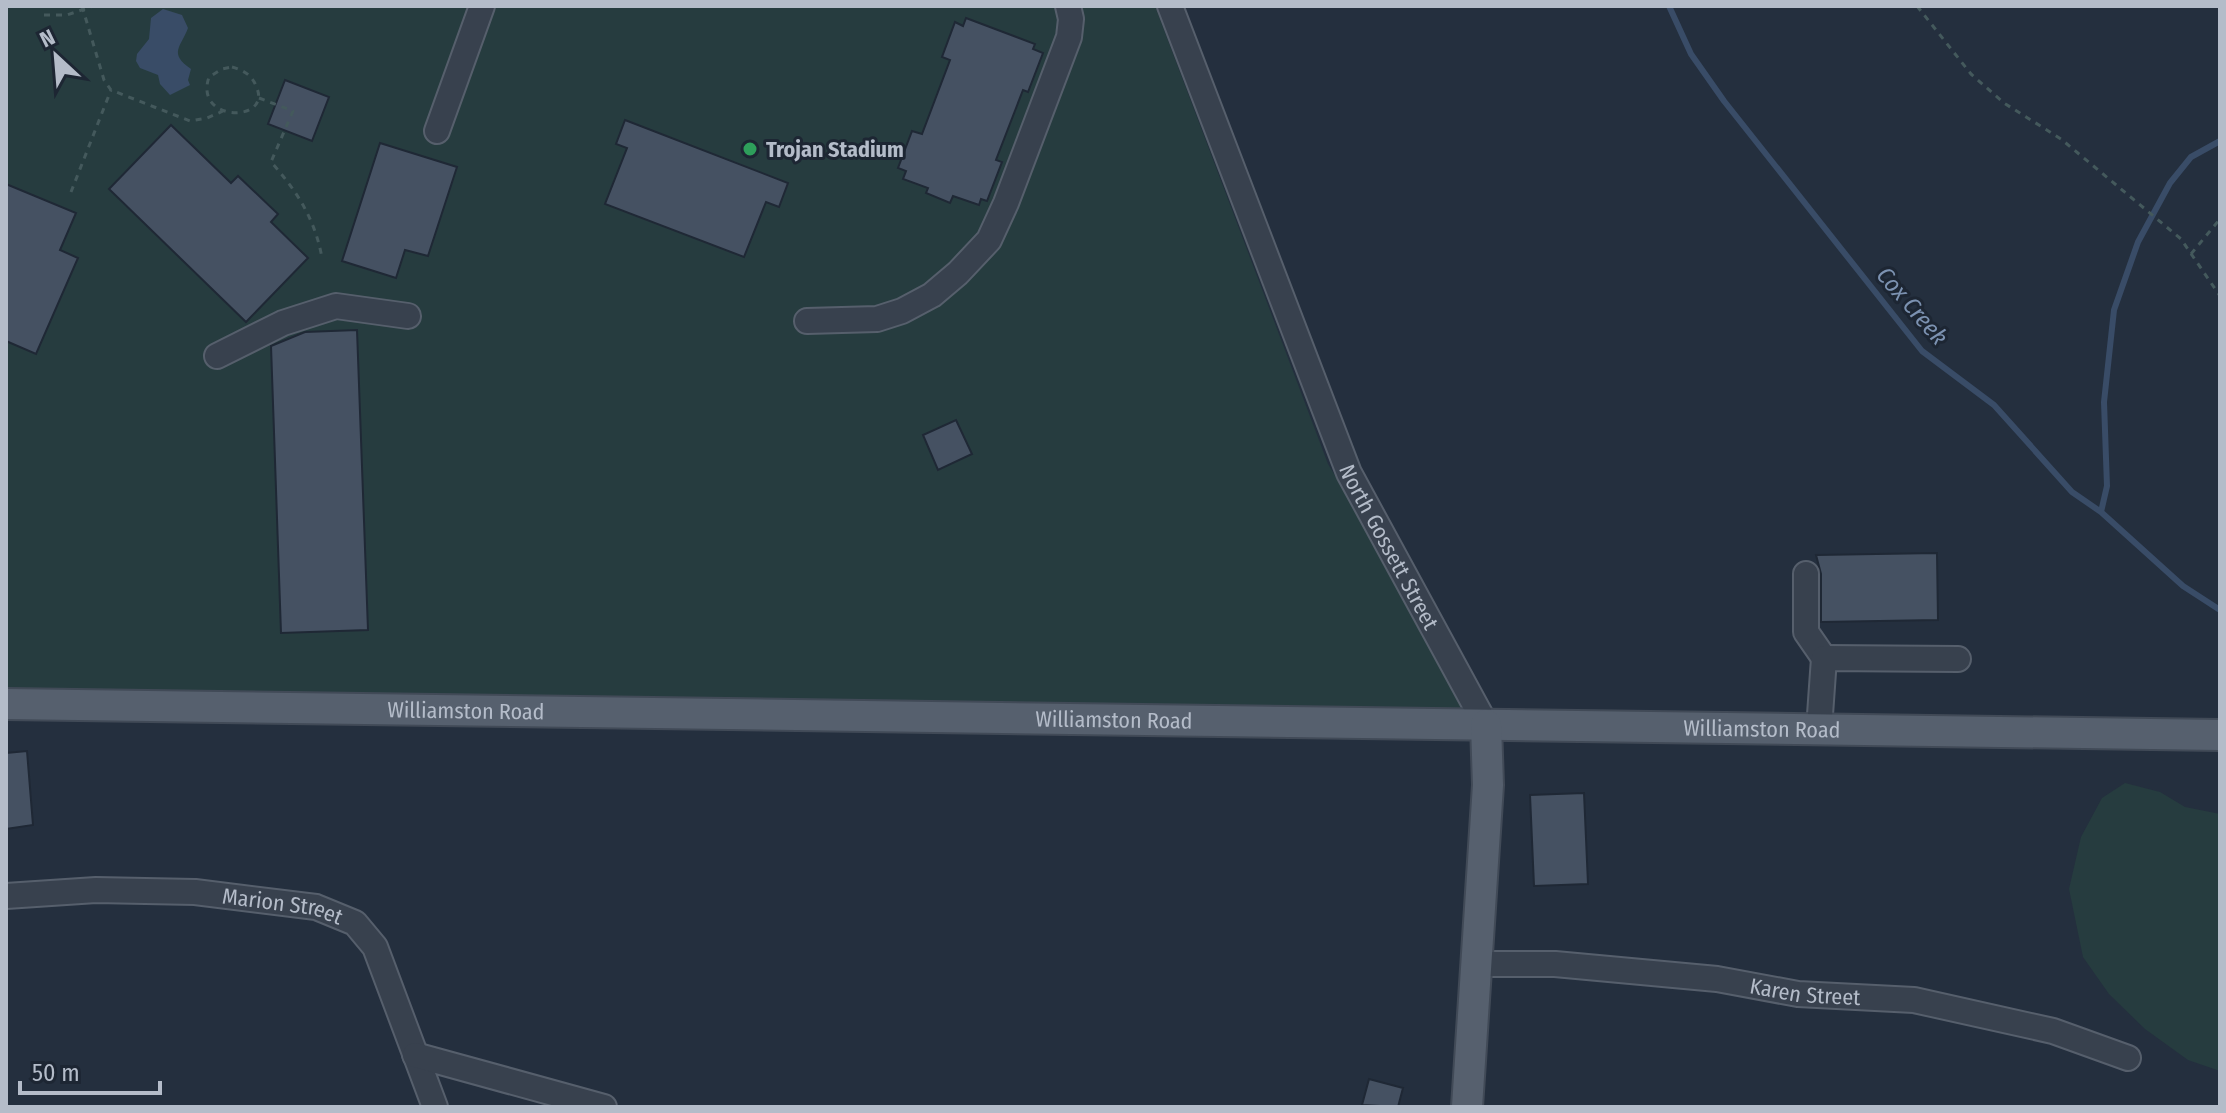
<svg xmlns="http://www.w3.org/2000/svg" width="2226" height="1113" viewBox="0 0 2226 1113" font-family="'Fira Sans Condensed',sans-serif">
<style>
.green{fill:#263c3f}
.water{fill:#394c67}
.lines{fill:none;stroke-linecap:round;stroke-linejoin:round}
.stream{stroke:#394c67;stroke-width:6}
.building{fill:#455162;stroke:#1f2835;stroke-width:2}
.minor-casing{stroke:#565f6c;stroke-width:28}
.major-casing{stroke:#414a57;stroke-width:34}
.path{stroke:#44595c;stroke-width:3;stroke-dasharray:6 6;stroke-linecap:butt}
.minor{stroke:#38414e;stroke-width:24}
.major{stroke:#56606e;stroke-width:30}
.leisure-dot{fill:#2e9e5b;stroke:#1d2633;stroke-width:3}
.labels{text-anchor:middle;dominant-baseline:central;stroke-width:6;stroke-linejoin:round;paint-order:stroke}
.poi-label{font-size:22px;font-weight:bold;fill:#b4bcc9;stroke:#1d2633;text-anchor:start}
.street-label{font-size:22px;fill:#b4bcc9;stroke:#1d2633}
.water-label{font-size:24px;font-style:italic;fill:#7c92b1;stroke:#1d2633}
</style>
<rect width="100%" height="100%" fill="#242f3e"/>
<path class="green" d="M6,6H1155L1328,464L1486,725L6,704Z
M2125,783L2160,792L2185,807L2220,814V1071L2188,1060L2145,1029L2109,994L2083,957L2069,889L2081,837L2102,798Z"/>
<path class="water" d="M163,9L182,15L188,28C181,47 168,53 191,69L188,80L190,85L170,95L160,84L158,75L140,68L136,61L137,54L149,39L151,18Z"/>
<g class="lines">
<path class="stream" d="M1669,6L1691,54L1724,101L1922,351L1994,405L2072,492L2101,512L2183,586L2220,610
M2101,512L2107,486L2104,402L2114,310L2138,242L2170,183L2191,157L2220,141"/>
</g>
<path class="building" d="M966,18L1035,44L1033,49L1043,53L1028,92L1023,90L996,160L1002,162L987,201L981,199L979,205L953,196L950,203L926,193L928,188L903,179L906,171L898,168L912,131L922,134L950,60L942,57L955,22L963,26Z
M285,80L329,97L312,141L268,124Z
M625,120L788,183L779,207L766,202L744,257L605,204L627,148L616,144Z
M171,125L231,183L238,176L278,214L271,222L308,258L246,322L109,189Z
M380,143L457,167L428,256L405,250L396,278L342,261Z
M6,184L76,213L60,250L78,258L36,354L6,341Z
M357,330L368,630L281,633L271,346L305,332Z
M956,420L972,454L938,470L923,435Z
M1937,553L1938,620L1821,622V574L1816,555Z
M27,751L33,825L6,829V753Z
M1584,793L1588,884L1534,886L1530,795Z
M1369,1079L1403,1088L1398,1107L1362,1105Z"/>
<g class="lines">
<defs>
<g id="minor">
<path id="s1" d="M1170,6L1349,473L1486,725"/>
<path d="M437,131L482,6"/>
<path d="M807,321L877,319L902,311L932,295L958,273L989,240L1006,203L1069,37L1071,19L1068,6"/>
<path d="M217,356L283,323L336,306L408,316"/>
<path d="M1806,574V632L1824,658"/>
<path d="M1819,729L1824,658L1958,659"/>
<path id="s2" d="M6,896L96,890L195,892L316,907L355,923L375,947L435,1107"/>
<path id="s3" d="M1475,964H1555L1717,979L1798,994L1914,1000L2053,1031L2128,1058"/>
<path d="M415,1055L604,1107"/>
</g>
<g id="major">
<path id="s4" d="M6,704L2220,735"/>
<path d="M1467,1107L1488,785L1486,725"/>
</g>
</defs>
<use href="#minor" class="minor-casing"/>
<use href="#major" class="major-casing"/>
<path class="path" d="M82,6L104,80L111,90L190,121L207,118L223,111
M1917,6L1971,74L2004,103L2061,139L2181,239L2220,296
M44,15H67L93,6
M232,67C243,70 252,75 256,86C274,123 193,123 209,77L222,69Z
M259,98L293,111L271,162C297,191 315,219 322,258
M71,192L111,90
M2191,254L2220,219"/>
<use href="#minor" class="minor"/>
<use href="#major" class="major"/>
</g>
<circle class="leisure-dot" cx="750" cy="149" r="8"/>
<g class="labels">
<g class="poi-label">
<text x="766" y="149">Trojan Stadium</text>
</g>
<g class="street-label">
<text stroke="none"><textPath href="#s1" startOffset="584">North Gossett Street</textPath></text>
<text stroke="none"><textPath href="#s4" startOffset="460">Williamston Road</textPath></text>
<text stroke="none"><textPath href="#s4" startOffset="1108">Williamston Road</textPath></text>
<text stroke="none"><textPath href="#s4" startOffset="1756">Williamston Road</textPath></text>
<text stroke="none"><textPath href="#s2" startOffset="278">Marion Street</textPath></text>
<text stroke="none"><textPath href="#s3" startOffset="332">Karen Street</textPath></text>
</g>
<g class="water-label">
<text transform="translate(1912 306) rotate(49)">Cox Creek</text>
</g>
</g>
<rect width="2226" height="1113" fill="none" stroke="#b4bcc9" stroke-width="16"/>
<g transform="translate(56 56) rotate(334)" stroke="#1d2633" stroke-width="6" paint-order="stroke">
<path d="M0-6L14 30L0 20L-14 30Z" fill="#b4bcc9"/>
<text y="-12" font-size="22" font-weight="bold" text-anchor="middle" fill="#b4bcc9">N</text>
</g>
<path d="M20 1081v12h140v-12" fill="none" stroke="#b4bcc9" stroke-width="4"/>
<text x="32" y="1081" font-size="24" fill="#b4bcc9" stroke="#1d2633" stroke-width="6" paint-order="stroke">50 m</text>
</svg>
